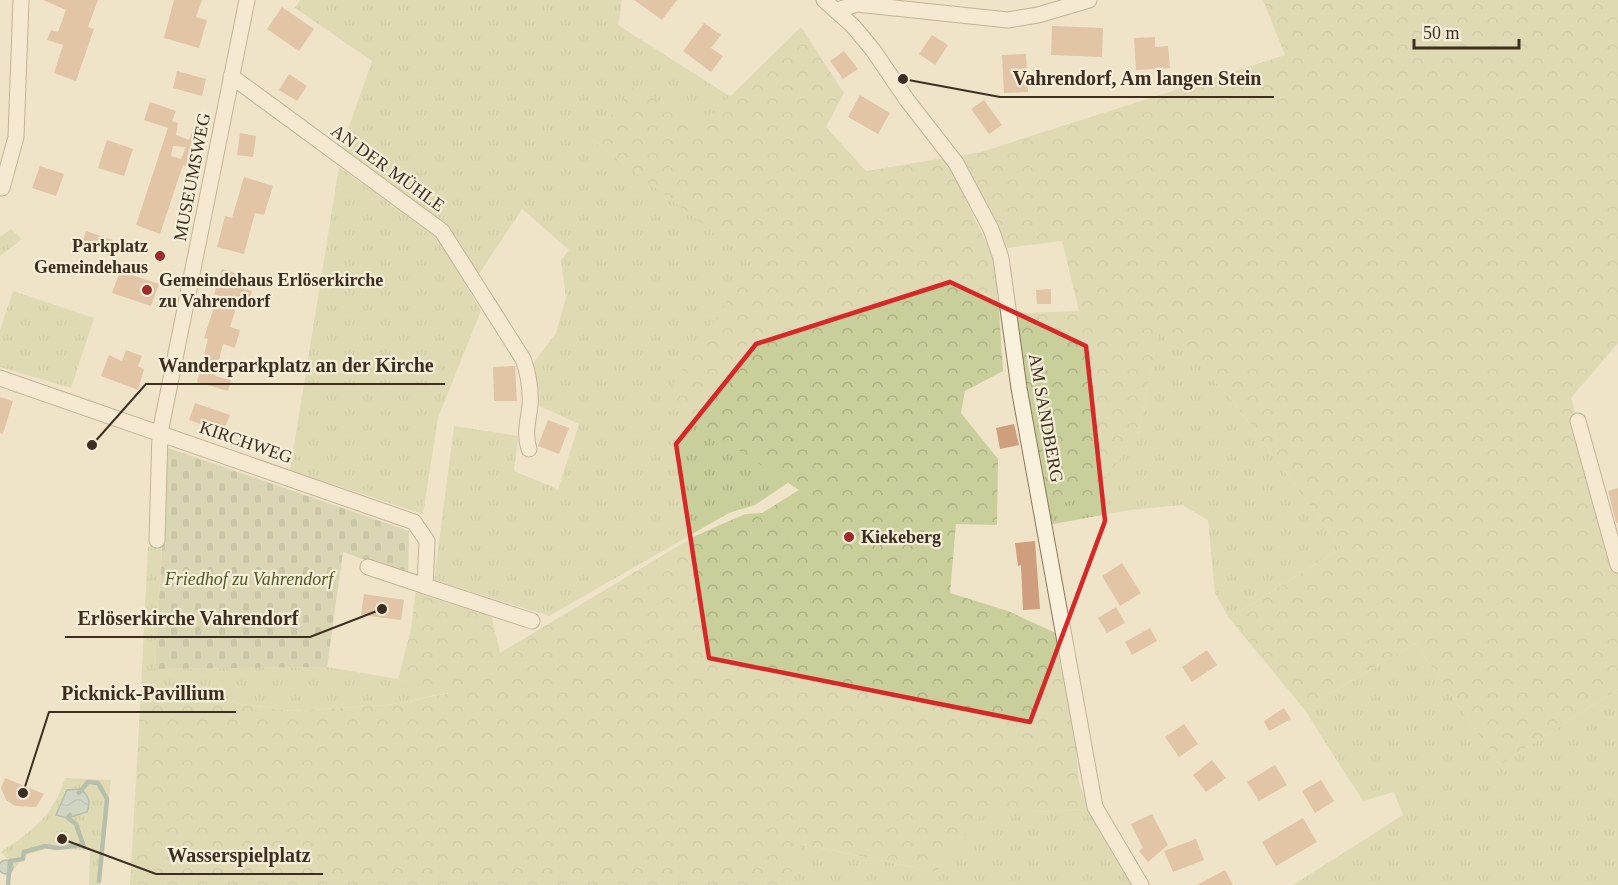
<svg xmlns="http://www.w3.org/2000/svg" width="1618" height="885" viewBox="0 0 1618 885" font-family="Georgia,serif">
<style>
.grass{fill:url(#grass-tufts)}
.forest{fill:url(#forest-crowns)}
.cemetery{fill:url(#cemetery-stones)}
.water{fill:url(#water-waves);stroke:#6f938a;stroke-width:1.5}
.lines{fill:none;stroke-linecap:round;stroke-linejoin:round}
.stream{stroke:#6f938a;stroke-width:4.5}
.building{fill:#cf9f7d;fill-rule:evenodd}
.street-casing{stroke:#8d765c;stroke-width:17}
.street{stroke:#faf1dc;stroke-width:15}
.marked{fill:none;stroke:#d62828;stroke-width:4.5;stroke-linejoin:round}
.poi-dot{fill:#9e2a2b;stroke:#f7eed8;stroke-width:2}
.labels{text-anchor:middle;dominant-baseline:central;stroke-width:4.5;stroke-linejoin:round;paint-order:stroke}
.street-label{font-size:18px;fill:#3d2e20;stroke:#f7eed8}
.poi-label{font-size:18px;font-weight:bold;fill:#3d2e20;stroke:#f7eed8;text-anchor:start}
.park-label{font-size:18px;font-style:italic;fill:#4d5a26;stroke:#f7eed8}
.leader{fill:none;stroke:#3d2e20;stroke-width:2}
.callout-dot{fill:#3d2e20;stroke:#f7eed8;stroke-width:2}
.callout-label{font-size:20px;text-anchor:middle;font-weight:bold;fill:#3d2e20;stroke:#f7eed8;stroke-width:4.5;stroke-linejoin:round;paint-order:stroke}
</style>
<defs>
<pattern id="grass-tufts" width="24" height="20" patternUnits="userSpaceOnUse" patternTransform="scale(1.5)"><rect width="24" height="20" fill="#c9cf9b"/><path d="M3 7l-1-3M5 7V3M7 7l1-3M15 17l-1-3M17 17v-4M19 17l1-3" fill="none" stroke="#aeb285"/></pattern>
<pattern id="forest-crowns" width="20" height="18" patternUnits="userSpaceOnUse" patternTransform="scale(1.5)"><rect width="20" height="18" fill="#c9cf9b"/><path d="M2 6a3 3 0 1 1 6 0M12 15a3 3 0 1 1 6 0" fill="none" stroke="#aeb285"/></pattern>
<pattern id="cemetery-stones" width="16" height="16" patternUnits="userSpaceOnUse" patternTransform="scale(1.5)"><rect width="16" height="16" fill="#bfc49a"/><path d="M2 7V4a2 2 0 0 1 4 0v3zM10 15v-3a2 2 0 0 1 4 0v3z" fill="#9ca07d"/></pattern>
<pattern id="water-waves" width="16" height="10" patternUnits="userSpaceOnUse" patternTransform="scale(1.5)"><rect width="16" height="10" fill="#a9c4bc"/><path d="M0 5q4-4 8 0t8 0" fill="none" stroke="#8ba098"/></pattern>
</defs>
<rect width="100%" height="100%" fill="#f0e4c8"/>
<path class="grass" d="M300,0H622L618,25L731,97L703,124L591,139L754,262L663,400L789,482L755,505L729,513L549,616L434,580L454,426L518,436L514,471L558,489L579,424L537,405L531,366L556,333L566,298L561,260L569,250L522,209L477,277L447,226L342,147L372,61L295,8Z
M339,167L438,238L481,311L438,418L423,514L290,470Z
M11,229L22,239L0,256V237Z
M13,291L94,318L71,388L0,367V330Z
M1161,320L1236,405L1341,548L1229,618L1215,593L1208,520L1182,505L1130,510L1048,525L1043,498L1138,435Z
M148,546L162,547L155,669L327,667L398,679L452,692L388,705L292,711L141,690Z
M1415,643L1500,765L1618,689V885H1293L1403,815L1394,792L1363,801L1304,709Z
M65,778L111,780L100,885H89L90,850L45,849L26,855L12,871L14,865L1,852C32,831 54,815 65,778Z
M988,804L1037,812L1089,809L1132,885H786L802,844L936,872Z"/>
<path class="forest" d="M1263,0H1618V343L1571,398L1618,556V689L1500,765L1415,643L1304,709L1229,618L1341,548L1236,405L1161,321L1138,435L1093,495L1059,504L1043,498L1012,308L1027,313L1079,311L1062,241L1007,248L968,171L954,175L996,263L1003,371L965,391L961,413L998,459L997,525L956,524L950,593L1008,611L1060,635L1070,673L1079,782L1089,809L1037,812L988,805L936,872L803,844L786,885H130L141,690L292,711L388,705L450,693L398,679L411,629L416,588L490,609L500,653L693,537L745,514L762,513L799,490L662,400L753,262L591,139L633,88L703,123L801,27L844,93L826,127L866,171L981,152L1285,55Z"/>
<path class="cemetery" d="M168,448L409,531L408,575L343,552L327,667L155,669Z"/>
<path class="water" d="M81,789C89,797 91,802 87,812L68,818L56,815L67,790Z
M-1 867a7 7 0 1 1 14 0a7 7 0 1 1-14 0Z"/>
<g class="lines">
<path class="stream" d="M79,793L88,782L98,783L107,799L99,881
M8,885L10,861L23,859L24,852L45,846L57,848L82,845L84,847L76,824L68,818L70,815"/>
</g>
<path class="building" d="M43,0H98L88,27L94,29L76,81L54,73L63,45L47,40L51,30L58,32L66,10Z
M174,0H202L196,17L207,20L199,48L164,38Z
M634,0H677L662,20Z
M282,7L314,29L299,51L267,29Z
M704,23L721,35L711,48L723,56L711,72L683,51Z
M1052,26L1103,28L1102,57L1051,55Z
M932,35L948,45L935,65L919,54Z
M1155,37V47L1168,46L1170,68L1136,70L1134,38Z
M844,51L858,69L843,79L830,61Z
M1026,54L1028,92L1004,93L1002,55Z
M177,71L206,79L202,96L173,88Z
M289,74L307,86L297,101L279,90Z
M860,95L890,113L878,134L848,117Z
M984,100L1002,125L989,134L971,109Z
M150,102L176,111L172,121L178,123L176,135L189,140L191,134L201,138L198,144L201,145L200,149H196L189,168L183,165L160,234L136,225L168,128L144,120ZM173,146L186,147L181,159L171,156Z
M240,133L256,136L253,157L237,155Z
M107,140L133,149L124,176L98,168Z
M40,166L64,174L56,196L32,188Z
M244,177L273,186L264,215L255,213L244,254L217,247L225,216L232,218Z
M86,231L113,240L108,255L81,246Z
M222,269L241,275L237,287L252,291L248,305L238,302L230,327L240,330L235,348L223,344L215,376L231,380L228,391L197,382L208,339L204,338L218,295L214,294Z
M120,271L159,284L151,306L112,293Z
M1051,289V304H1037L1036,290Z
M126,350L142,356L138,366L144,369L138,390L101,376L109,355L122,361Z
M515,366L517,401H494L493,367Z
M0,397L13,401L3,434L0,433Z
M195,403L230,415L223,432L189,420Z
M548,420L569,428L559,454L538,446Z
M1014,424L1019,445L1000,449L996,428Z
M1618,488V523H1616L1608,491Z
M1035,541L1040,609L1023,610L1021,565L1018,566L1015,543Z
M1122,563L1141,593L1120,606L1102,576Z
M364,594L404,600L401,620L361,615Z
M1116,607L1125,623L1107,633L1098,618Z
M1150,628L1157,641L1132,655L1125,642Z
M1207,650L1217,665L1192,682L1182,667Z
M1284,708L1291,719L1269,731L1264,721Z
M1184,724L1198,744L1179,757L1165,737Z
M1212,760L1226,778L1206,792L1193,775Z
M1275,765L1287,785L1259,801L1247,782Z
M5,778L44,794L36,807L15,806L6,800L1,788Z
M1321,780L1334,801L1315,813L1302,791Z
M1152,814L1168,845L1148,862L1139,851L1143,848L1131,824Z
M1303,818L1317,842L1276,866L1262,842Z
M1196,839L1204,860L1173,872L1164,851Z
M1225,870L1233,885H1197Z"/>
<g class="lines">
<defs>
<path id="street" d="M824,0L853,26L873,50L907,100L956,163L991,229L1001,258L1019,388L1095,807L1141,885
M837,10L857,4L1008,20L1038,15L1089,0
M231,76L442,231L523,359C529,375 531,389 530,406C528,422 524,434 529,449
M2,188L16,137L21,0
M0,378L414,522L427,541L425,586L532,621
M1578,421L1618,565
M157,540L160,433L247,0
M368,567L425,586"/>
</defs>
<use href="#street" class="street-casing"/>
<use href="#street" class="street"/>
</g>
<path d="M0 0H1618V885H0ZM950,282L1086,346L1105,521L1030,722L709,658L676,444L756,344Z" fill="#f0e4c8" fill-opacity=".55" fill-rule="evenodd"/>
<path class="marked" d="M950,282L1086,346L1105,521L1030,722L709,658L676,444L756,344Z"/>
<g class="poi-dot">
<circle cx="160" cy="256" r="6"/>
<circle cx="147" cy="290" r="6"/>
<circle cx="849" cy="537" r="6"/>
</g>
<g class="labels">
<g class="street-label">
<text transform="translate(388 168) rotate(36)">AN DER MÜHLE</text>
<text transform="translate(192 177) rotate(-79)">MUSEUMSWEG</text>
<text transform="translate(1046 418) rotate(80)">AM SANDBERG</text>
<text transform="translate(246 442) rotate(19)">KIRCHWEG</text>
</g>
<g class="poi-label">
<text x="148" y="246" text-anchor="end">Parkplatz<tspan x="148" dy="21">Gemeindehaus</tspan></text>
<text x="159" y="280">Gemeindehaus Erlöserkirche<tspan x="159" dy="21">zu Vahrendorf</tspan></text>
<text x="861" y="537">Kiekeberg</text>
</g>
<g class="park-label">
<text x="249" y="579">Friedhof zu Vahrendorf</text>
</g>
</g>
<path class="leader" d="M903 79L1000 97H1274M92 445L146 384H445M382 609L310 637H65M23 793L49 712H236M62 839L156 874H323"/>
<g class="callout-dot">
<circle cx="903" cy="79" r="6"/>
<circle cx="92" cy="445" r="6"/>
<circle cx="382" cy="609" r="6"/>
<circle cx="23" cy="793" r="6"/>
<circle cx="62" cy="839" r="6"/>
</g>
<g class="callout-label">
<text x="1137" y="85">Vahrendorf, Am langen Stein</text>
<text x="296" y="372">Wanderparkplatz an der Kirche</text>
<text x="188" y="625">Erlöserkirche Vahrendorf</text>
<text x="143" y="700">Picknick-Pavillium</text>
<text x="239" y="862">Wasserspielplatz</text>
</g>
<path d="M1414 39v9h105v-9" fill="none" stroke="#3d2e20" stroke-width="3"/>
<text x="1423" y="39" font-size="18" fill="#3d2e20" stroke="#f7eed8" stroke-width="4.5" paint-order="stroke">50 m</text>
</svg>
